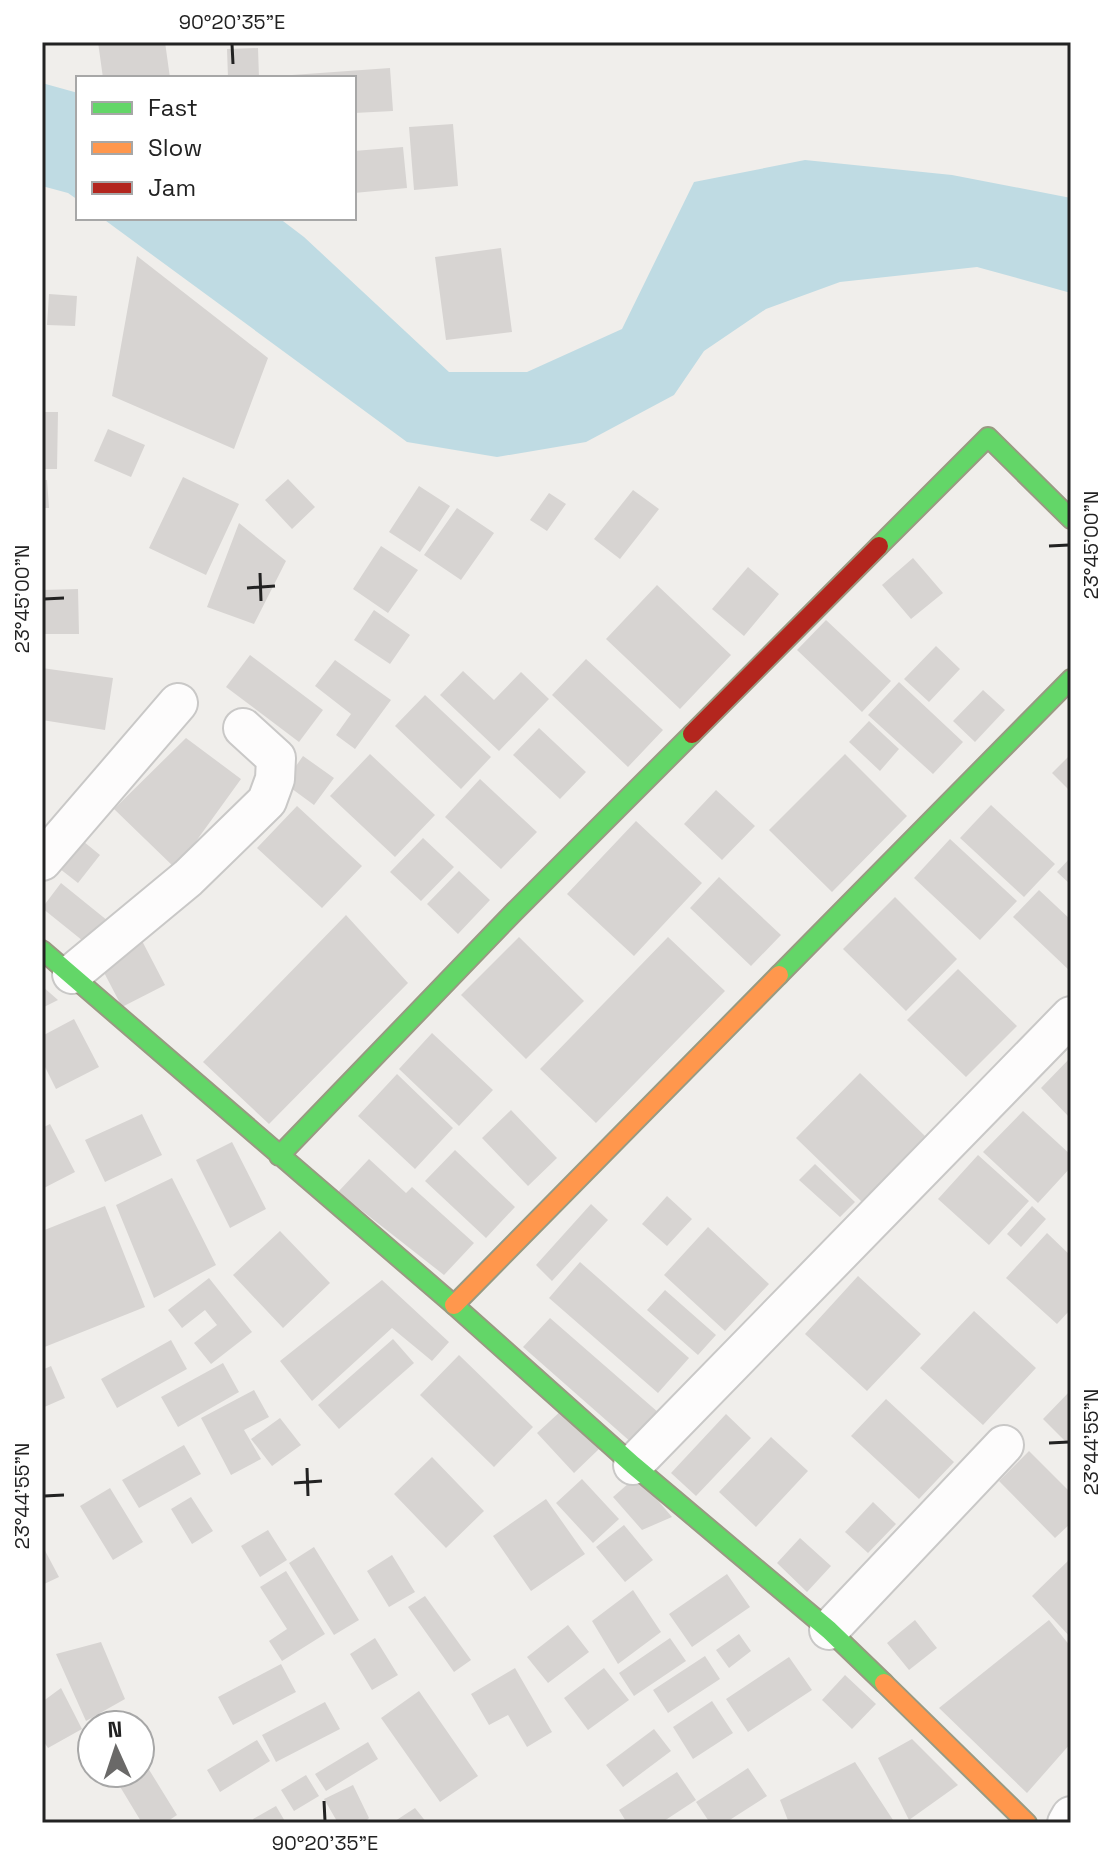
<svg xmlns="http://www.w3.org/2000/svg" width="1113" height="1865" viewBox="0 0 1113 1865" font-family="'Space Grotesk',sans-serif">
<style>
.water{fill:#bfdbe3}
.building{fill:#d7d4d2}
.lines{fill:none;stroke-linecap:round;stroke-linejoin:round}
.street-casing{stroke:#c9c8c7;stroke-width:42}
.fast-casing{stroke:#999a82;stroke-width:22}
.slow-casing{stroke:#999a82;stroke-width:22}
.jam-casing{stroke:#999a82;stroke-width:22}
.street{stroke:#fdfcfc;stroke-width:38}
.fast{stroke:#63d668;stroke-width:18}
.slow{stroke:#ff974d;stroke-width:18}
.jam{stroke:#b3261e;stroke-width:18}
.ticks{fill:none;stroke:#222;stroke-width:3}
.neatline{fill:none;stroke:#222;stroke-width:3}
.ticks-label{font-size:20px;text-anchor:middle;fill:#222}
</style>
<rect width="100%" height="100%" fill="#f0eeeb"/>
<path class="water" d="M42,83L78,93V200L68,193L42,186Z
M805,160L952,175L1071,198V293L977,267L840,282L766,309L704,351L674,395L586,442L497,457L407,442L102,218H279L304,237L449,372H527L622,329L694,182Z"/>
<path class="building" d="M98,42H165L170,78H103Z
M258,48L259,78H228L227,49Z
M390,68L393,111L354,113V78H279L278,76Z
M453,124L458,186L414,190L409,127Z
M403,147L407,188L354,193V151Z
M501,248L512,332L446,340L435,257Z
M137,256L268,358L234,449L112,396Z
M49,294L77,296L75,326L47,325Z
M42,412H58L57,469H42Z
M108,429L145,445L131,477L94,461Z
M183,477L239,504L206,575L149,548Z
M288,479L315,507L292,529L265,500Z
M42,480H47L49,508H42Z
M419,486L450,506L420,552L389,532Z
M633,490L659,509L620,559L594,539Z
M549,493L566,504L547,531L530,520Z
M457,508L494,533L461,580L424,555Z
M239,523L286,561L254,624L207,607Z
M381,546L418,570L388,613L353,589Z
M913,558L943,593L911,619L882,585Z
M748,567L779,594L744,636L712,609Z
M657,585L731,655L680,709L606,639Z
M78,589L79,634H42V590Z
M374,610L410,635L390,664L354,640Z
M826,620L891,681L862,712L797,650Z
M936,646L960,669L929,702L904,679Z
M250,655L323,710L299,742L226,687Z
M586,659L663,730L628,767L552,695Z
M335,660L391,700L355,749L336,735L351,714L315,686Z
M42,668L113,678L105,730L42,720Z
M463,671L494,700L521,672L549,699L499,751L440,695Z
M899,682L963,742L933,774L868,715Z
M983,690L1005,710L975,742L953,721Z
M425,695L491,757L461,789L395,726Z
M869,721L899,749L880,771L849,742Z
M539,728L586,772L560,799L513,755Z
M186,738L241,779L176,869L114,809Z
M370,754L435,815L395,857L330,796Z
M845,754L907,816L832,892L769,830Z
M1071,754V792L1052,773Z
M303,756L334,778L314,805L284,783Z
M480,779L537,832L501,869L445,817Z
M716,790L755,826L722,860L684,824Z
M991,805L1055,864L1024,897L960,838Z
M297,806L362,866L322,908L257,848Z
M636,821L702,883L634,956L567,894Z
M78,837L100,855L78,883L55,865Z
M423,838L454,867L421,901L390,872Z
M950,839L1017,901L980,940L914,878Z
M1071,857V885L1057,872Z
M459,871L490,900L458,934L427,904Z
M719,877L781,935L751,966L690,908Z
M61,883L108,921L88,945L42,908Z
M1039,890L1071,920V972L1013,917Z
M895,897L957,959L906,1011L843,949Z
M346,915L408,983L269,1124L203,1062Z
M140,937L165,985L122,1007L97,959Z
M519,937L584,1001L526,1059L461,995Z
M668,937L725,991L596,1123L540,1069Z
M958,969L1017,1026L966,1077L907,1020Z
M42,986L58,1000L42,1008Z
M74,1019L99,1067L56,1089L42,1061V1036Z
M432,1033L493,1090L459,1126L399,1069Z
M1071,1057V1119L1041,1088Z
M860,1073L925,1136L862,1202L796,1138Z
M397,1074L453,1128L415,1169L358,1116Z
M511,1110L557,1158L528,1186L482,1138Z
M1023,1111L1071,1155V1167L1038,1203L983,1152Z
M142,1114L162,1155L105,1182L85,1140Z
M50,1124L75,1172L42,1189V1128Z
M232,1142L266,1209L230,1228L196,1160Z
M455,1150L515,1207L486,1238L425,1181Z
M978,1155L1029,1201L989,1245L938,1199Z
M369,1159L406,1193L412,1187L474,1243L444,1275L338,1192Z
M815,1164L855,1202L840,1217L799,1180Z
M172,1178L216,1265L154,1298L116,1205Z
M667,1196L692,1219L667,1246L642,1224Z
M591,1204L608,1220L552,1281L536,1265Z
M105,1206L145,1307L42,1348V1231Z
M1032,1206L1046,1219L1021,1247L1007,1234Z
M708,1227L769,1284L725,1331L664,1275Z
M280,1231L330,1283L283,1328L233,1275Z
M1047,1233L1071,1256V1309L1057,1324L1006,1278Z
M580,1262L689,1358L658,1393L549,1298Z
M858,1276L921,1334L867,1391L805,1334Z
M209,1278L252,1332L211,1364L194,1343L217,1325L205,1310L182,1328L168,1310Z
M382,1280L449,1342L432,1361L392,1328L312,1401L280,1361Z
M665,1290L716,1335L698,1355L647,1310Z
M974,1311L1036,1368L983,1425L920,1368Z
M550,1318L659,1413L632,1443L523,1347Z
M393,1339L414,1363L339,1429L318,1405Z
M171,1340L187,1369L117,1408L101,1379Z
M459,1355L533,1427L494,1467L420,1395Z
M223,1363L239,1392L178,1427L161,1397Z
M51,1366L65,1398L42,1408V1370Z
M254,1390L269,1417L244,1430L261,1459L231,1475L201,1418Z
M1071,1390V1447L1043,1419Z
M886,1399L954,1462L919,1499L851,1436Z
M562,1410L599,1449L574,1473L537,1433Z
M726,1414L751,1438L696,1496L671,1473Z
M280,1418L301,1445L272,1466L251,1439Z
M771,1437L808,1471L756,1527L719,1492Z
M184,1445L201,1474L139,1508L122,1480Z
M1029,1451L1071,1493V1523L1055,1538L999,1481Z
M432,1457L484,1511L446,1548L394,1494Z
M637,1476L672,1517L642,1530L613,1497Z
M582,1479L619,1519L593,1543L556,1503Z
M110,1488L143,1542L113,1560L80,1506Z
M191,1497L213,1531L192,1544L171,1509Z
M546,1499L585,1554L531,1591L493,1536Z
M873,1502L896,1524L868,1553L845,1532Z
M624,1525L653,1560L625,1582L596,1547Z
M268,1530L287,1560L260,1577L241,1546Z
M800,1538L831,1566L807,1592L777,1563Z
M42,1545L59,1577L42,1585Z
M314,1547L359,1620L334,1635L289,1563Z
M392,1555L415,1592L389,1607L367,1571Z
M1071,1558V1638L1032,1596Z
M286,1571L325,1634L282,1661L269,1641L287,1629L260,1587Z
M727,1574L750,1607L692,1647L669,1614Z
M633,1590L661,1632L618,1664L592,1621Z
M425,1596L471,1660L454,1672L408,1607Z
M915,1620L937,1648L909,1670L887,1643Z
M1049,1620L1071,1647V1743L1027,1793L939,1708Z
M568,1625L589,1652L548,1683L527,1657Z
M739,1634L751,1651L729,1668L716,1650Z
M375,1638L398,1675L372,1690L350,1654Z
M670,1638L686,1661L634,1696L619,1673Z
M101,1642L125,1699L86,1721L56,1654Z
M705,1656L720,1679L668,1713L653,1690Z
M789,1657L812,1690L748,1732L726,1699Z
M281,1664L296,1692L233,1725L218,1697Z
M515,1668L552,1732L527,1747L508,1715L489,1725L471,1694Z
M604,1668L629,1700L588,1730L564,1698Z
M845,1675L876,1704L852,1729L822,1700Z
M61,1688L82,1729L48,1748L42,1739V1702Z
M419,1691L478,1776L440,1802L381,1718Z
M712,1701L733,1733L693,1759L673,1727Z
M325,1702L340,1729L276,1762L262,1735Z
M654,1729L671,1751L623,1787L606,1765Z
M912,1739L958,1785L909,1820L878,1758Z
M257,1740L270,1761L220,1792L207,1770Z
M368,1742L378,1759L326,1791L315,1774Z
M855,1762L895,1823H789L780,1800Z
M148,1768L177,1815L165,1823H142L119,1785Z
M748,1768L767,1796L725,1823H710L696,1802Z
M677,1772L696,1800L661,1823H627L619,1810Z
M306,1775L319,1796L294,1811L281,1790Z
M353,1785L369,1818L364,1823H338L324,1799Z
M276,1806L286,1823H255L253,1819Z
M415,1808L427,1823H392Z"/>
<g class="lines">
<defs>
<path id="street" d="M42,861L178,703
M72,974L188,878L267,801L275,779L276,758L243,728
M633,1465L1071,1016
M829,1630L1004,1445
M1067,1823L1071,1816"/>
<path id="fast" d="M879,546L988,437L1071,519
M42,950L454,1305L633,1465L829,1630L884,1683
M779,975L1071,679
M279,1156L515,911L692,734"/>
<path id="slow" d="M454,1305L779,975
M884,1683L1027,1823"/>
<path id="jam" d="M692,734L879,546"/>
</defs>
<use href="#street" class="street-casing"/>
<use href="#fast" class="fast-casing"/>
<use href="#slow" class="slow-casing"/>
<use href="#jam" class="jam-casing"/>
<use href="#street" class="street"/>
<use href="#fast" class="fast"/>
<use href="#slow" class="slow"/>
<use href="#jam" class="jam"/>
</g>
<path class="ticks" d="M232,44L233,64M1049,546L1069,545M260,573L261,601M247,588L275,586M44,599L64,598M1049,1443L1069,1442M307,1468L308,1496M294,1483L322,1481M44,1496L64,1495M324,1801L325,1821"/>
<rect width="1113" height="1865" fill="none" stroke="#ffffff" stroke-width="88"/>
<rect x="76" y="76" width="280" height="144" fill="#ffffff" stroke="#a7a7a7" stroke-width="2"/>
<rect x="92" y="102" width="40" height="12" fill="#63d668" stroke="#a7a7a7" stroke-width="2"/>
<text x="148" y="116" font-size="24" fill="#222222">Fast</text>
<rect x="92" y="142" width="40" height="12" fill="#ff974d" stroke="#a7a7a7" stroke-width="2"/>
<text x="148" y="156" font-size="24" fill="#222222">Slow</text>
<rect x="92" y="182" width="40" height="12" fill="#b3261e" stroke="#a7a7a7" stroke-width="2"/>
<text x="148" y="196" font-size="24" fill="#222222">Jam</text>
<g transform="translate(116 1749) rotate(357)"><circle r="38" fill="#ffffff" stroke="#a7a7a7" stroke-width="2"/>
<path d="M0-6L14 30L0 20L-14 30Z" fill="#6a6968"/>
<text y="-12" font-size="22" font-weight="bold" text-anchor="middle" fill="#222222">N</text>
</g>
<rect x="44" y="44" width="1025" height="1777" class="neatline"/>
<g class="ticks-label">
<text x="232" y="29">90°20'35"E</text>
<text transform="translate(1091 545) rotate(-90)" y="7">23°45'00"N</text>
<text transform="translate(22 599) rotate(-90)" y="7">23°45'00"N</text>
<text transform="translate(1091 1442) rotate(-90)" y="7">23°44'55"N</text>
<text transform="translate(22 1496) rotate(-90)" y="7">23°44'55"N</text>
<text x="325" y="1850">90°20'35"E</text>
</g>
</svg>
